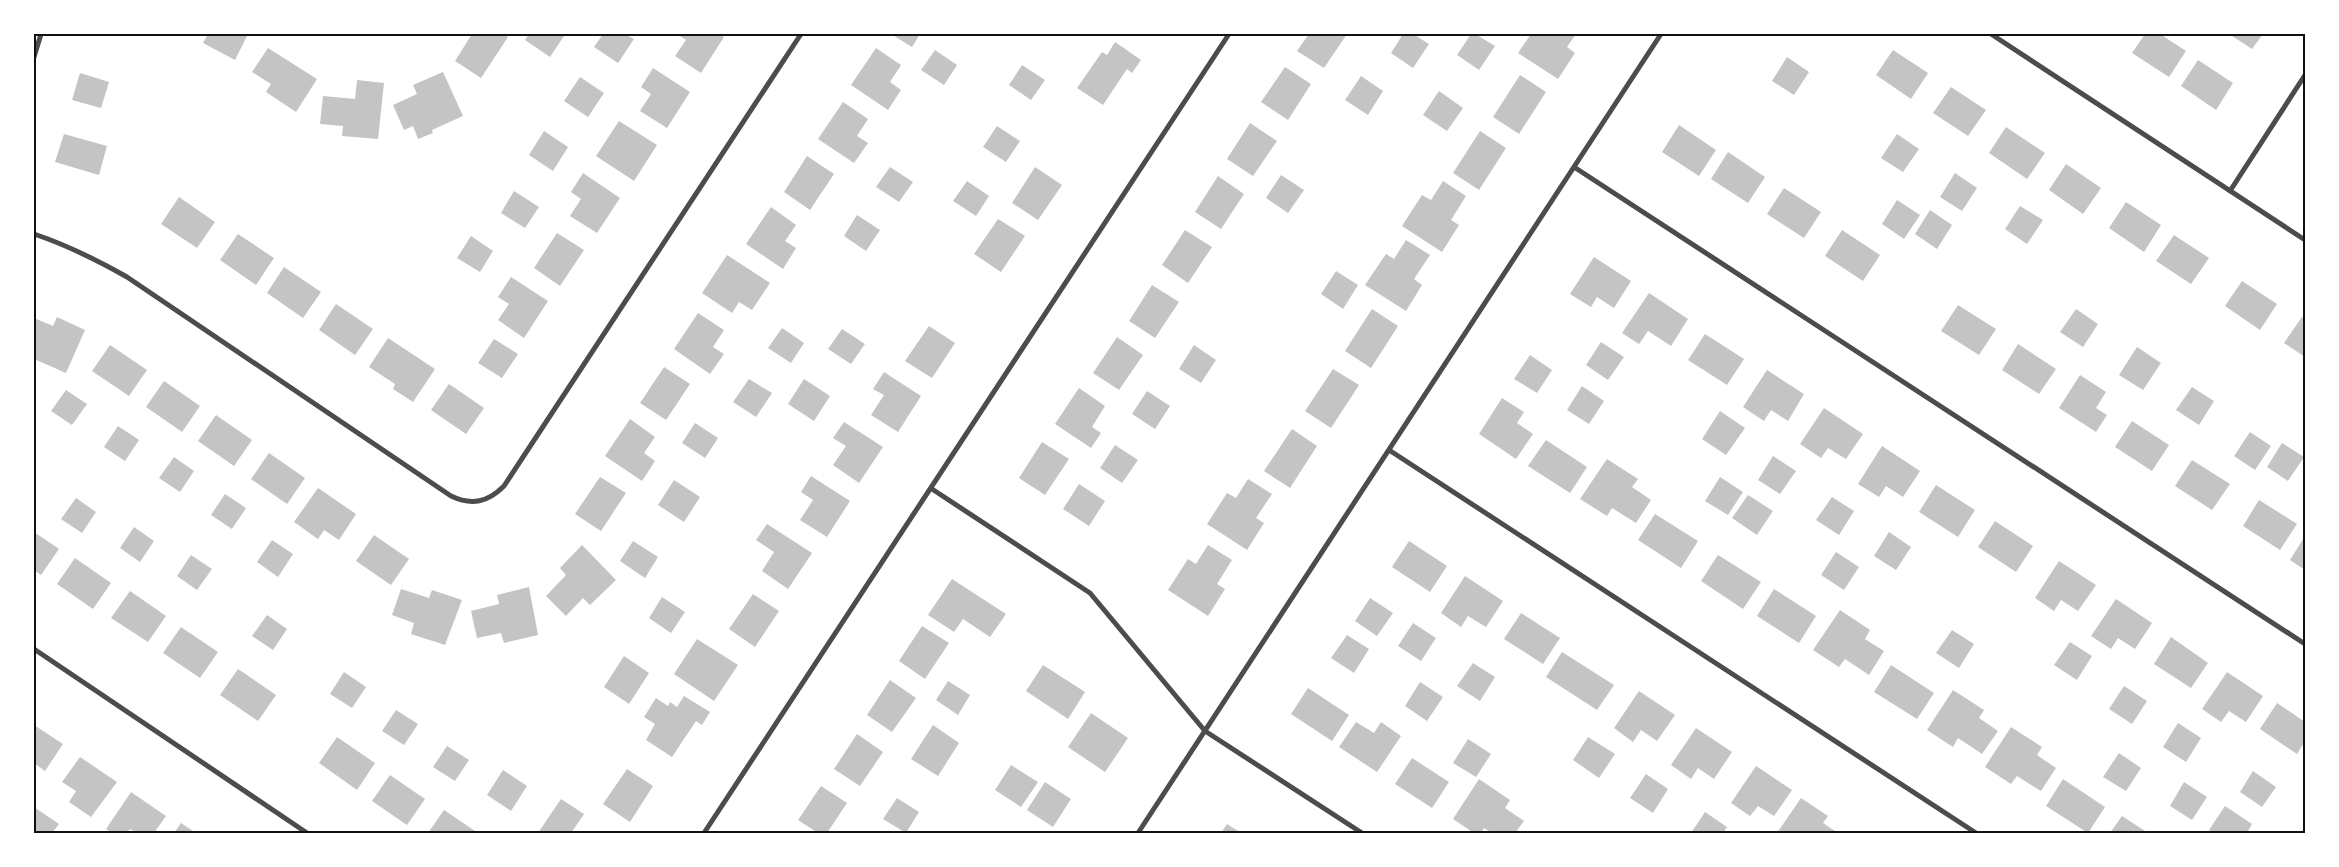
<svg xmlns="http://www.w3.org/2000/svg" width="2339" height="867" viewBox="0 0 2339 867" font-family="'Fira Sans Condensed',sans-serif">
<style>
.building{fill:#c4c4c4}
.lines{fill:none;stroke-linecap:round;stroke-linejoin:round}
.minor{stroke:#4c4c4c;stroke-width:5}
.neatline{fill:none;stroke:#111;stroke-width:2}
</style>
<rect width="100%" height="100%" fill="#fff"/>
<path class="building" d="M208,34H248L235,60L203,43Z
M472,34H503L508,37L481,78L455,61Z
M529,34H560L564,36L550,57L525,40Z
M603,34H625L634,39L618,63L594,47Z
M677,34H718L724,37L701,73L675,56L686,40Z
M891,34H920L912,47Z
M1309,34H1347L1324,68L1297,51Z
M1403,34H1413L1429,44L1413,68L1391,53Z
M1471,34H1475L1495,46L1479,70L1457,55Z
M1531,34H1576L1567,47L1575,53L1558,79L1518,53Z
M2145,34H2160L2186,51L2169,77L2132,53Z
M2229,34H2263L2252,49Z
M1115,42L1141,60L1132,73L1127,69L1103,105L1077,88L1102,52L1107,55Z
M268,48L317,79L296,112L266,92L271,84L252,72Z
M876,48L901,65L890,82L901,90L888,110L851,85Z
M935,50L957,65L944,85L921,70Z
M1893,50L1928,73L1911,99L1876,75Z
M1787,57L1809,72L1794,95L1772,81Z
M2198,60L2233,83L2216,110L2181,86Z
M1022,65L1045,80L1031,100L1009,85Z
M1285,67L1311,84L1288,120L1261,102Z
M653,68L690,92L667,128L640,111L651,94L641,87Z
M443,72L463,116L432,130L433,133L418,139L413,126L404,130L393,105L417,94L413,85Z
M80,73L109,82L101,108L72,100Z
M1520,75L1546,92L1519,134L1493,117Z
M1361,76L1383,91L1368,115L1345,100Z
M580,77L604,93L588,117L564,101Z
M357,80L384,83L378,139L342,136L343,126L320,124L323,96L355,99Z
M1951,87L1986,110L1968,136L1933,113Z
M1439,91L1463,108L1447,131L1423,115Z
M843,102L868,119L857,136L868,143L854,163L818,139Z
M619,121L657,145L634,181L596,156Z
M1250,123L1277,141L1253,176L1227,159Z
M1679,125L1716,150L1699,176L1662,152Z
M997,126L1020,141L1006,162L983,147Z
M2006,127L2045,153L2027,179L1989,153Z
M544,131L568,147L553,171L529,155Z
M1480,131L1506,148L1479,190L1453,173Z
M64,134L107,146L99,175L55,162Z
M1897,134L1919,149L1903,172L1881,158Z
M1728,152L1765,177L1748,203L1711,179Z
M807,156L834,174L810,210L784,192Z
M2066,164L2101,188L2083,214L2049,190Z
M890,167L913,182L899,202L876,187Z
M1035,167L1062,185L1038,220L1012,203Z
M583,173L620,198L597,233L570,216L581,199L571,192Z
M1955,173L1977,188L1962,211L1940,197Z
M1281,175L1304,190L1288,213L1266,198Z
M1218,176L1244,194L1221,229L1195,212Z
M967,181L989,196L976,216L953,201Z
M1443,181L1466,196L1451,220L1459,225L1442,252L1402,226L1422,195L1431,200Z
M1784,188L1821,212L1804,238L1767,214Z
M514,191L539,207L525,228L501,213Z
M179,197L215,222L197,248L161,224Z
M1897,200L1920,215L1904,239L1882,224Z
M2126,202L2161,225L2144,252L2109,228Z
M2020,206L2043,220L2027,244L2005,229Z
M771,207L796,225L785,241L796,248L783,269L746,244Z
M1930,210L1952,225L1937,249L1915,234Z
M857,215L880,230L866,251L844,236Z
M998,219L1025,236L1001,272L974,254Z
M1185,230L1212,247L1188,283L1162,265Z
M1842,230L1880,255L1863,281L1825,256Z
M557,233L584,250L560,286L534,268Z
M238,234L274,258L256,285L220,260Z
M2174,235L2209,258L2191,284L2156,261Z
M471,236L493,251L480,272L457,258Z
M1406,240L1430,255L1414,279L1422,285L1406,311L1365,285L1386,254L1394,259Z
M727,255L770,283L752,310L739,302L732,313L702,293Z
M1594,257L1631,281L1614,308L1597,297L1591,307L1570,294Z
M284,267L321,292L303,318L267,293Z
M1336,271L1358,285L1343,309L1321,294Z
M511,277L548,301L524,338L498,320L509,304L498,297Z
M2242,281L2277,304L2260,330L2225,306Z
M1152,285L1179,302L1155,338L1129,321Z
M1649,293L1688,319L1671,346L1648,331L1639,344L1622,333Z
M336,304L373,329L355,355L319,330Z
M1958,305L1996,329L1979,355L1941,331Z
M1372,309L1398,326L1371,368L1345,351Z
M2076,309L2098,324L2083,347L2060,332Z
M698,313L724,330L713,347L724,354L710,374L674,349Z
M57,317L85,330L66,373L34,359V318L53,326Z
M2302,317L2305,319V357L2284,343Z
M929,326L955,343L932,378L905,361Z
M782,328L804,343L791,363L768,348Z
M842,329L865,344L851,364L828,349Z
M1705,334L1744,359L1727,385L1688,360Z
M1117,337L1143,355L1119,390L1093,373Z
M388,338L435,369L413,402L393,389L395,384L369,367Z
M494,339L518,354L502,378L478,363Z
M1601,342L1624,357L1608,380L1586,365Z
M2018,344L2056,369L2039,394L2002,370Z
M110,345L147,370L129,396L92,371Z
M1194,345L1216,360L1201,383L1179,369Z
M2137,347L2161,363L2143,390L2119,375Z
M1530,355L1552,370L1537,393L1514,379Z
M664,367L690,384L666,420L640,403Z
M1333,369L1359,385L1331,428L1305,411Z
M1767,370L1804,394L1788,421L1771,410L1764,421L1743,407Z
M884,372L921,396L898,432L871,415L884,395L873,389Z
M2080,375L2106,392L2096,408L2107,415L2096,432L2059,408Z
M749,379L772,393L756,417L733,402Z
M804,379L830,396L814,421L788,404Z
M164,381L200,406L182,432L146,407Z
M449,384L484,408L466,434L431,410Z
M1582,386L1604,401L1589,424L1567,410Z
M2192,387L2214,401L2199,425L2176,410Z
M1079,388L1105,406L1092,427L1101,433L1091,448L1055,424Z
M66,390L87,404L72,425L51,411Z
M1147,391L1170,406L1155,429L1132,414Z
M1502,398L1524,412L1517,423L1533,434L1516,459L1479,434Z
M1824,408L1863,434L1846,459L1828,448L1821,458L1800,444Z
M1720,411L1745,428L1726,455L1702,439Z
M216,415L252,440L234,466L198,441Z
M630,419L655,437L644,453L655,461L642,481L605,456Z
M2132,421L2169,445L2152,471L2115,447Z
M844,422L883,447L859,483L833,465L846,446L833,438Z
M695,423L718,438L705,458L682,443Z
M118,426L139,440L125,461L104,447Z
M1292,429L1317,446L1290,488L1264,471Z
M2250,432L2271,446L2255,470L2234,456Z
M1546,440L1587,467L1570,493L1528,466Z
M1042,442L1069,459L1045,495L1019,478Z
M2282,443L2304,457L2288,481L2267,467Z
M1115,445L1138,460L1122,483L1100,468Z
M1882,446L1920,471L1903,497L1886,486L1879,497L1858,484Z
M269,453L305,478L287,504L251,479Z
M1773,456L1796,471L1780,494L1758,480Z
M174,457L194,471L180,492L159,478Z
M1607,459L1638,479L1632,487L1651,500L1636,523L1612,508L1607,516L1580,499Z
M2192,460L2230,484L2212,510L2175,486Z
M811,476L850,501L827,537L800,520L813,500L801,492Z
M600,477L626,493L601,531L575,514Z
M1720,477L1743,492L1728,515L1705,501Z
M1248,479L1272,494L1256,518L1264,523L1247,550L1207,524L1227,493L1236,498Z
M674,480L700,497L684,522L658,505Z
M1079,484L1105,501L1089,526L1063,509Z
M1936,485L1975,510L1958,537L1919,512Z
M318,488L356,514L339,540L324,530L318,539L294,522Z
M225,494L246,508L232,529L211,515Z
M1748,495L1773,511L1757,535L1732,518Z
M1832,497L1854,511L1839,535L1816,520Z
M76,498L96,512L82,533L61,519Z
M2259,500L2297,524L2280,550L2243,526Z
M1655,514L1698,541L1681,568L1638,540Z
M1995,521L2033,546L2016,572L1978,547Z
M767,524L812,553L788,589L762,571L774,552L756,540Z
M134,527L154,541L140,562L120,548Z
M34,532L59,549L41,575L34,570Z
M1889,532L1911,547L1896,570L1874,556Z
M374,535L409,559L391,585L356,561Z
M2305,536V570L2290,560Z
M272,540L293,554L278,577L257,562Z
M633,541L658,557L645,578L620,561Z
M1409,541L1447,566L1430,592L1392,567Z
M582,545L616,580L590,605L583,598L566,616L546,596L566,575L560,568Z
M1208,545L1232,560L1217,584L1225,589L1208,616L1168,590L1188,559L1196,564Z
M1836,552L1859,567L1844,590L1821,575Z
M191,555L212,569L197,590L177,576Z
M1718,555L1761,582L1743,609L1701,581Z
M75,558L111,583L93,609L57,584Z
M2059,561L2096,585L2078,611L2061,600L2054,611L2035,598Z
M1465,576L1503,601L1486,627L1468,616L1461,627L1441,613Z
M952,579L1006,614L990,637L963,619L954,632L928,615Z
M529,587L538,635L504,643L501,633L477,638L471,611L499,604L497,595Z
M401,589L429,598L432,590L462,600L445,645L411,634L414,623L392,615Z
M1774,589L1816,616L1799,643L1757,616Z
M130,591L166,616L148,642L111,618Z
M753,594L779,611L755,647L729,629Z
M662,597L685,612L671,633L649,618Z
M1370,598L1393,613L1377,636L1355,621Z
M2116,599L2152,623L2135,649L2118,638L2111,649L2091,636Z
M1840,610L1870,630L1865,639L1884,651L1869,675L1845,659L1839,667L1813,650Z
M1521,613L1560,638L1543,664L1504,639Z
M267,615L287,629L273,650L252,636Z
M1413,623L1436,638L1421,661L1398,646Z
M922,626L949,643L925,679L899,661Z
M181,627L218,652L200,678L163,653Z
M1952,630L1974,644L1959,668L1936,653Z
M1347,635L1369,649L1354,673L1331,658Z
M2171,637L2208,663L2191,688L2154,664Z
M697,639L738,665L714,701L674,674Z
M2070,642L2092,656L2077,680L2054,665Z
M1562,652L1614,685L1597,710L1546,677Z
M624,656L649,673L629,704L604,687Z
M1473,663L1495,677L1480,701L1457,686Z
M1043,665L1085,692L1068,719L1026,691Z
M1891,665L1934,693L1917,719L1874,692Z
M238,669L276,695L258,721L220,695Z
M344,672L366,687L352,708L330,694Z
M2227,672L2263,696L2246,722L2229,711L2221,722L2202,709Z
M890,680L916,698L892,732L867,715Z
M948,681L970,695L958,715L936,700Z
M1420,682L1443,697L1427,721L1405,706Z
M2124,686L2147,701L2132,724L2109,709Z
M1308,688L1349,715L1332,741L1291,714Z
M1953,690L1984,710L1979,718L1998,731L1982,754L1958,738L1953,747L1927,730Z
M1639,691L1675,715L1657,741L1641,730L1633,742L1614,728Z
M684,696L710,712L702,725L696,721L672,757L646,740L655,724L644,717L656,698L668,706L670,702L677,707Z
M2277,703L2305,722V741L2297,754L2260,729Z
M396,710L418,724L404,745L382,731Z
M1091,713L1128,738L1105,772L1068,747Z
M1356,722L1374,733L1381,722L1401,736L1377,772L1339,747Z
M2178,723L2201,738L2186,762L2163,747Z
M34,725L63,744L45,771L34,763Z
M933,725L959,743L938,776L911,759Z
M2011,727L2042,747L2037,755L2056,768L2041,791L2017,776L2011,784L1985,767Z
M1696,728L1732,752L1714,779L1698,768L1691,779L1671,765Z
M857,734L883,752L860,786L834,769Z
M337,737L375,763L357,790L319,763Z
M1588,737L1615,754L1599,778L1573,760Z
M1468,739L1491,754L1476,777L1453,763Z
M447,746L469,760L455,781L433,767Z
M2119,753L2141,768L2126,791L2103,777Z
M80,757L117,782L91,817L69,802L76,791L62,782Z
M1412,758L1449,782L1432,808L1395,784Z
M1011,765L1038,782L1021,807L995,790Z
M1756,766L1792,790L1774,816L1758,806L1750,816L1731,803Z
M627,769L653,786L630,822L603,804Z
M503,770L527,786L511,811L487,795Z
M2253,771L2276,787L2262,807L2240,792Z
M1646,774L1668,789L1653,813L1630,798Z
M390,775L425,799L407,825L372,801Z
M1479,779L1510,800L1505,808L1524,821L1515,833H1492L1484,828L1481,833H1474L1453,819Z
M2063,779L2105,807L2088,833L2046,806Z
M1045,782L1071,799L1053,827L1027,810Z
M2184,782L2207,797L2192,820L2170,806Z
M821,786L847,803L827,833H818L798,820Z
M131,792L166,816L154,833H137L130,829L127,833H112L106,829Z
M897,798L919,812L906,833L883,819Z
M1801,798L1828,816L1823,823L1838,833H1777Z
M561,799L584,814L571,833H538Z
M2225,806L2252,824L2247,833H2214L2209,830Z
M34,807L59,824L52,833H34Z
M444,810L478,833H428Z
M1705,812L1727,827L1723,833H1691Z
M2122,816L2148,833H2110Z
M181,823L196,833H174Z
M1227,824L1241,833H1221Z"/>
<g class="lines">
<path class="minor" d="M1991,34L2305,240
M34,57L41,34
M1574,167L2305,644
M2230,191L2305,75
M34,234C67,245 97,260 127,277L451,496C472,506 488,502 504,486L801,34
M1389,450L1976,833
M932,489L1090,593L1205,731L1362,833
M34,649L307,833
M704,833L1229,34
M1138,833L1661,34"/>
</g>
<rect width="2339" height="867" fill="none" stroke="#ffffff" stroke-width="70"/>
<rect x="35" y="35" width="2269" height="797" class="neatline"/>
</svg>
